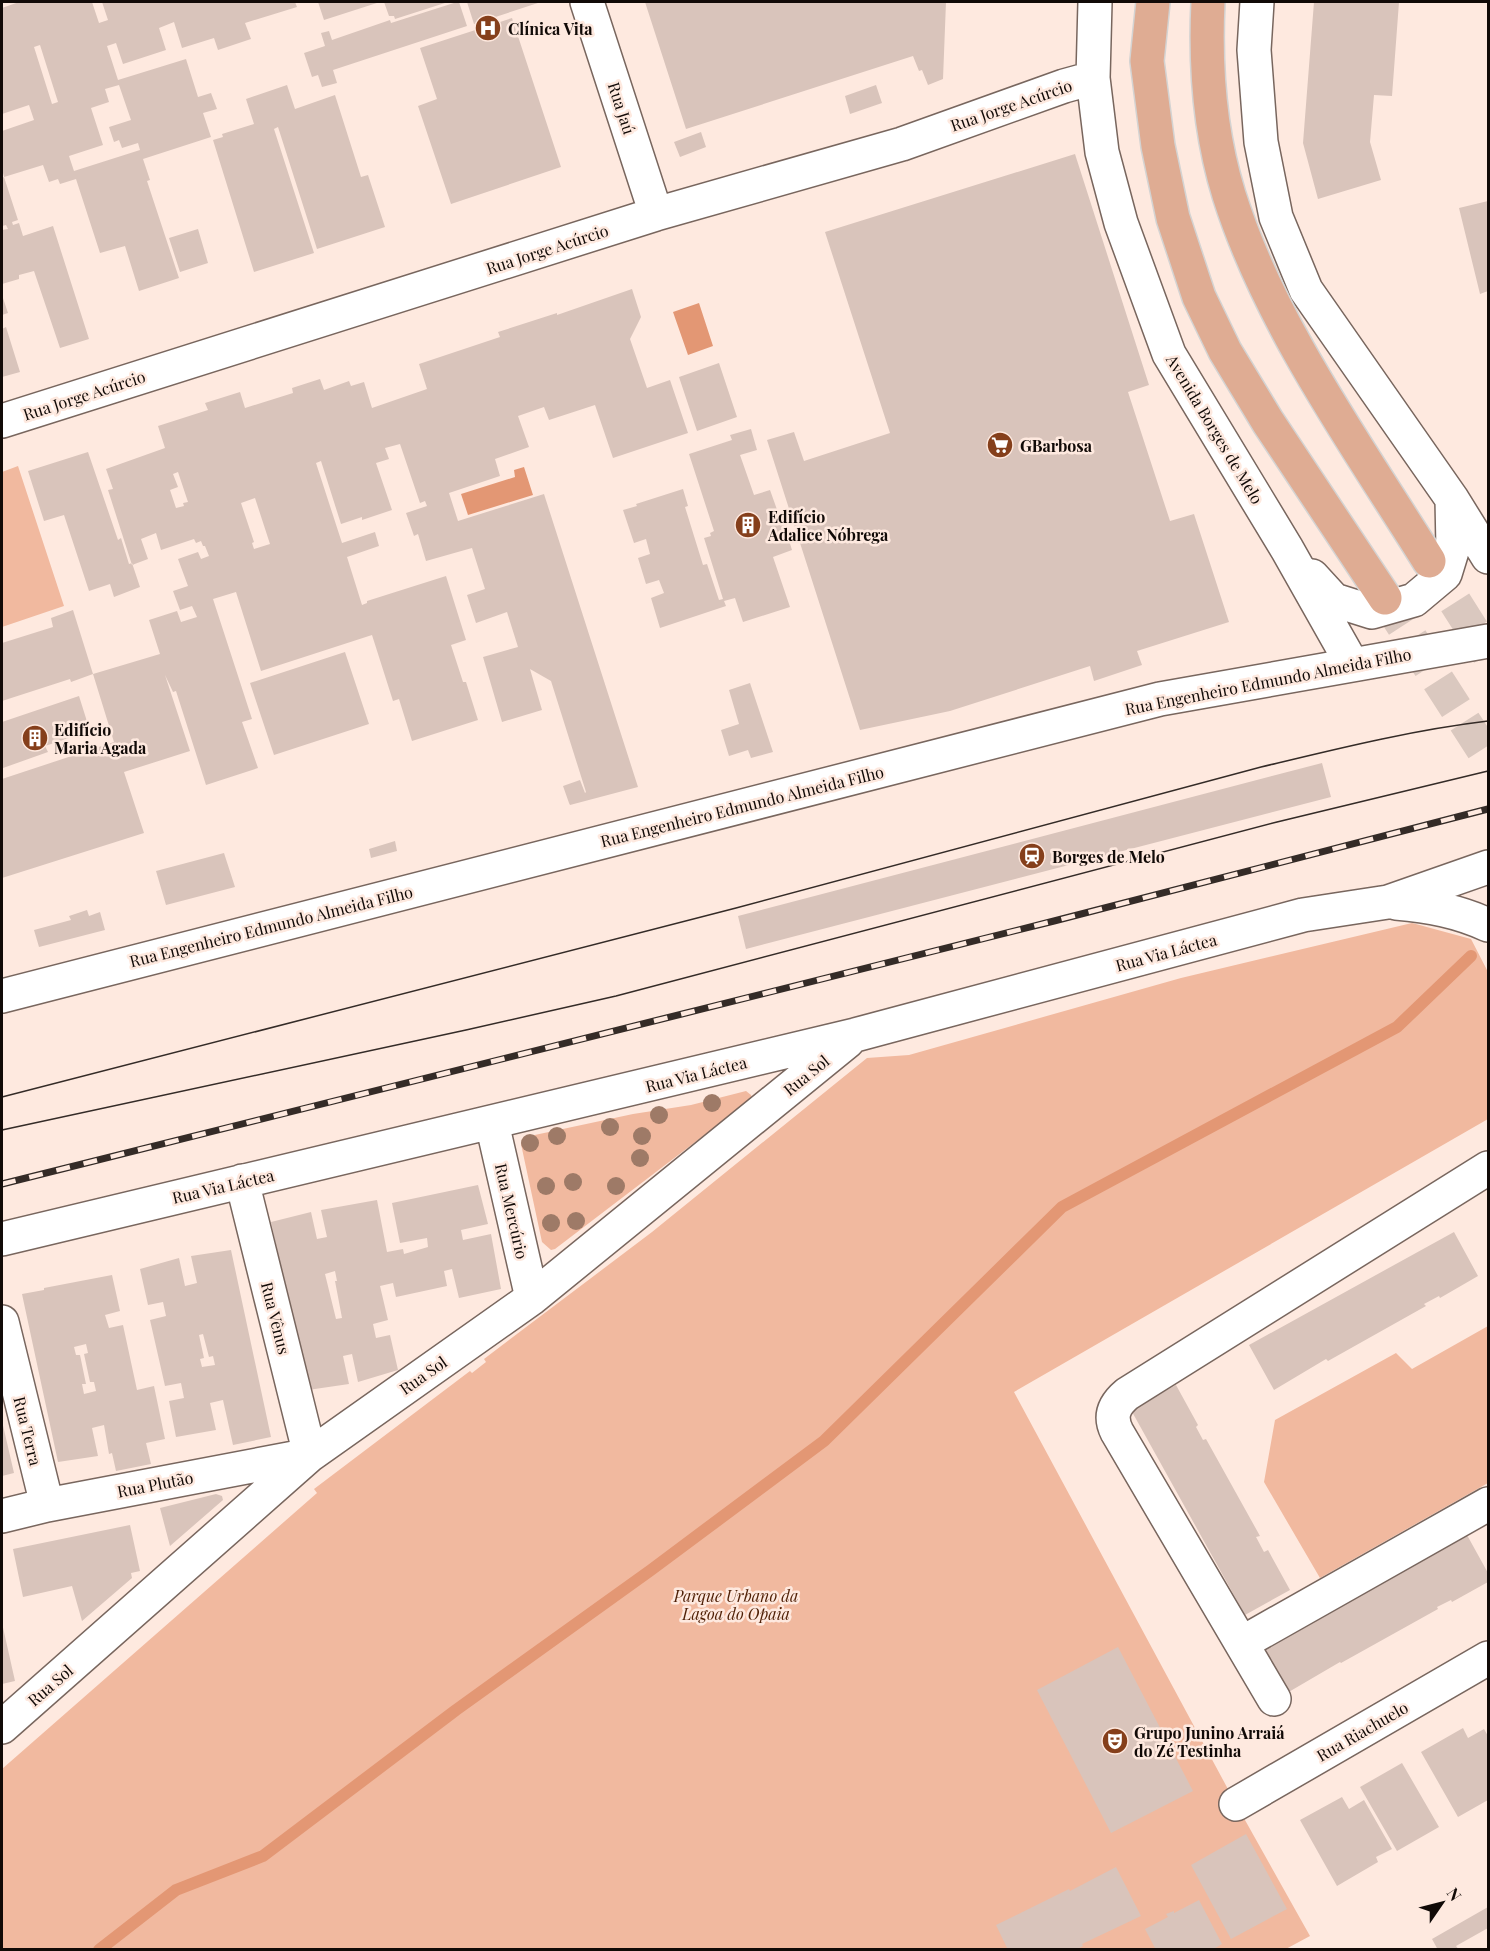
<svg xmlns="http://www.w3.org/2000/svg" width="1490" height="1951" viewBox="0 0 1490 1951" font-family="'Playfair Display',serif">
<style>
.green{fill:#f1b99f}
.water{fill:#e39774}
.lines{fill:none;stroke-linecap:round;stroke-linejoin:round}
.stream{stroke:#e39774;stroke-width:12}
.building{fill:#d9c4bb;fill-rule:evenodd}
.major-tunnel{stroke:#dac8bf;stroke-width:33;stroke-dasharray:33 16;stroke-linecap:butt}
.minor-casing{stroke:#78665e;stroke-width:36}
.major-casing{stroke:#d4d3d2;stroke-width:36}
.minor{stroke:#fff;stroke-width:33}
.major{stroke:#dfac93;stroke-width:33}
.tram{stroke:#342b27;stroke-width:1.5}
.rail-casing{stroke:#342b27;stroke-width:7}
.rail{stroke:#fee9df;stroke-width:4.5;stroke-dasharray:14;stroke-linecap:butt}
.tree{fill:#9e7a67}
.labels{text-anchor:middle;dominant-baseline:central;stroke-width:5;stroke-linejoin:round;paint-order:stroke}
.poi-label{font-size:16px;font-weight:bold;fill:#110a07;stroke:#fee9df;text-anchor:start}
.street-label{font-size:16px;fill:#110a07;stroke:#fee9df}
.park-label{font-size:16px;font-style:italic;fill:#4f1f05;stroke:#fee9df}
</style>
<rect width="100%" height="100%" fill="#fee9df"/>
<path class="green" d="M18,466L64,606L2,627V472Z
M1412,923L1471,939L1488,972V1119L1014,1392L1236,1804L1310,1936L1284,1950L2,1949V1769L317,1493L314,1489L470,1371L472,1373L486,1362L484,1359L652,1232L867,1058L909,1055L1181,978Z
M746,1091L751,1095L752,1098L749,1101L555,1249L551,1250L542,1242L521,1144L523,1139L530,1136L633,1114L691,1105Z
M1488,1326V1483L1320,1578L1264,1482L1275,1420L1396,1353L1412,1369Z"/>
<path class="water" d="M699,303L713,346L688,355L673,312Z
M524,467L533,495L468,515L461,494L515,477L514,470Z"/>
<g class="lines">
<path class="stream" d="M99,1950L176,1890L263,1856L456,1710L651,1570L824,1441L1062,1207L1397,1027L1471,956"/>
</g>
<path class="building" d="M19,2H92L99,23L108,20L102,2H295L297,7L245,23L251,39L218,50L214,38L182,48L174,22L159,28L166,50L123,64L116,43L107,46L118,80L186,59L198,97L211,93L217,109L203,113L211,137L143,159L150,180L147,181L179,278L139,291L125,246L100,253L76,179L60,184L58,179L49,182L43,165L4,177L2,169V131L34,120L29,105L2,114V8ZM40,45L58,102L52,104L34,47ZM119,85L131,120L109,127L114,142L119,140L122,148L138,143L140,150L74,171L69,156L103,145L91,108L109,102L105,89Z
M318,2H380L324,20Z
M384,2H448L395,19L394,16H389Z
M457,2H459L467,26L333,70L337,83L322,87L318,75L312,77L304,53L325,46L321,33L329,31L332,40L390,20L391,23Z
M467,2H541L474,24Z
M645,2H946L943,79L928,85L922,70L919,71L913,56L686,129Z
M1314,2H1399L1392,96L1374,95L1370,142L1381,180L1318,199L1303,143Z
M512,18L561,167L451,204L418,106L437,99L420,48Z
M287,85L295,109L335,95L361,177L368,175L385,227L317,249L278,127L274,129L314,253L254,272L213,140L223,137L222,134L254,124L246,99Z
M876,85L882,103L850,114L845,96Z
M701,132L706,147L680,157L674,142Z
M1075,154L1149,385L1128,392L1170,521L1194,514L1229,622L1137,651L1142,665L1094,681L1090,666L950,711L860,730L767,440L794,432L804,461L890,433L825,232Z
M4,177L18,220L12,222L13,225L19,223L23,236L53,226L89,339L60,348L34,271L19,275V279L2,284V230L8,229L6,225L2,226V178Z
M1488,201V291L1480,294L1459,208Z
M198,229L208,263L180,272L169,238Z
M632,289L641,317L630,339L647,388L670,380L688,433L613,458L595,405L549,420L544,407L518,416L529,447L495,459L500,476L449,493L458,521L544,494L638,787L570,805L569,803L563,786L580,780L585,793L586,792L551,681L530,669L542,710L502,722L483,657L518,647L507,612L476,623L467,595L485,589L472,548L426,561L418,534L414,536L406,513L427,506L425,501L420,503L400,444L385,448L389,459L376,463L392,510L362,520V517L341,524L321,461L316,463L342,543L375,532L379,546L347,557L362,605L367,603V601L446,576L466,640L451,645L463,682H466L478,720L412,741L399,699L393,701L372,635L261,671L236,592L213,599L252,719L242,722L258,768L206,785L176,691L173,692L165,675L190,751L124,772L144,833L2,878V779L114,742L93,674L160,654L149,620L177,611L181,622L197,617L192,606L180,610L173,591L188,586L178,559L198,552L201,559L209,556L205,546H203L201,541L196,543L194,539L161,550L156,533L141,539L148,559L132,565L108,490L113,489L106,469L165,448L158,426L208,410L205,403L240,392L245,408L293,393L292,388L320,379L324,390L349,381L351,386L364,382L372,408L427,389L419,364L500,337L498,332L557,313V315ZM178,472L188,502L183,503L184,506L176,508L170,490L178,487L173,474ZM255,498L270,544L254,549L252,543L254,542L241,503Z
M2,295L8,313L2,315Z
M6,327L20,372L2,377V329Z
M719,363L737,417L697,431L679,377Z
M751,429L757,450L740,455L754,495L770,490L780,518H782L792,550L773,557L790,607L743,622L735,598L724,601L726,606L660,628L651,598L664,593L659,580L646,584L638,558L650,554L646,539L634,543L623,510L637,506L636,504L683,489L688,506L685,507L703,565L707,564L719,600L723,599L704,538L711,536L710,533L714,531L689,454L732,440L730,435Z
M88,452L118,540L121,538L129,564L132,563L140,587L114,597L110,584L89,591L64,515L44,521L28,471Z
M73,610L93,674L71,682L70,679L2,701V643L53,627L51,618Z
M345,652L369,724L274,755L250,683Z
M750,683L773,752L751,758L748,750L729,756L721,730L739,724L729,690Z
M79,696L90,731L45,746L48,752L3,768L2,722Z
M1322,763L1331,797L746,949L738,916Z
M395,841L397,851L371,858L369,849Z
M224,853L235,887L166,905L156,871Z
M87,910L89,916L100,912L105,930L39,947L34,930L71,920L69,916Z
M478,1185L488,1224L461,1230L463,1240L491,1234L501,1289L459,1298L452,1269L444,1271L447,1286L396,1297L393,1283L380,1286L388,1320L373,1324L376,1338L390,1335L398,1370L358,1382L352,1354L343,1356L349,1384L308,1390L271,1222L311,1212L317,1239L327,1237L321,1210L377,1200L387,1252L403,1249L404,1254L428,1247L427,1238L400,1243L392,1203ZM335,1271L337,1281H335L342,1318L336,1319L325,1274Z
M1454,1232L1478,1276L1440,1298L1439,1296L1424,1304L1426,1306L1328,1361L1326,1359L1274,1390L1249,1345Z
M231,1250L271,1437L233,1445L223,1400L210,1403L216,1430L176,1437L169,1401L184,1398L181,1383L165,1386L150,1320L166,1316L163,1302L148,1305L140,1269L179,1258L185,1286L197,1283L191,1256ZM203,1334L209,1357L213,1356L215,1365L202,1367L200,1359L204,1358L199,1335Z
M112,1275L120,1311L105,1315L109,1328L123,1325L137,1390L154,1386L165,1439L146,1443L151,1464L116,1471L112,1453L109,1454L104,1425L92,1428L98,1456L58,1462L22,1294L44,1290V1288ZM86,1344L88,1353L84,1354L90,1382H94L96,1391L84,1394L82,1384H86L80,1355H76L74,1347Z
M1176,1385L1198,1425L1196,1427L1203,1440L1206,1439L1260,1536L1256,1537L1264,1552L1268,1550L1290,1590L1245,1615L1131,1410Z
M2,1421L14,1473L2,1476Z
M216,1494L222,1496L223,1500L170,1546L160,1508Z
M130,1525L140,1571L131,1573L132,1578L82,1621L72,1586L23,1597L13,1549Z
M1467,1535L1488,1573V1582L1452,1602L1451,1600L1437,1607L1438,1609L1341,1663L1340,1662L1287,1693L1262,1649Z
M2,1623L15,1681L2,1684Z
M1118,1647L1193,1791L1111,1833L1037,1690Z
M1463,1728L1468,1738L1484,1729L1488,1736V1800L1458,1817L1421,1752Z
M1402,1763L1439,1827L1397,1851L1360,1787Z
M1342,1797L1349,1809L1364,1800L1392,1849L1376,1857L1378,1862L1337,1886L1300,1820Z
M1246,1834L1287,1909L1231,1939L1191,1865Z
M1116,1867L1141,1916L1082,1944L1083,1946L1076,1950H1008L996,1925L1069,1889L1070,1891Z
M1199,1900L1222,1944L1212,1950H1156L1145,1929L1168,1917L1166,1914L1174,1911V1913Z
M1488,1907V1928L1456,1946L1459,1950H1438L1432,1939Z"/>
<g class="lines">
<path class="major-tunnel" d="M1429,561L1488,654
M1385,598L1488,758"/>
<defs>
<path id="minor" d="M587,2L656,214
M1095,2L1093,78L1102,152L1121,223L1169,354L1287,549L1352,664
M1257,2L1254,50L1261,142L1276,217L1306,290L1452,499L1488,557
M2,421L656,214L902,144L1064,86L1093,78
M1312,576L1334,600L1372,612L1414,600L1445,574L1453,548L1452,499
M1396,903C1429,906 1458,911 1488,925
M2,996L1160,699L1488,641
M492,1123L532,1298
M2,1239L855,1035L1303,915L1388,902L1488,867
M2,1322L47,1505
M2,1516L47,1505L310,1455L242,1181
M1242,1643L1488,1504
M1274,1699L1117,1432C1109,1416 1114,1405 1127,1394L1488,1168
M2,1727L310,1455L532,1298L848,1041
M1236,1804L1488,1658"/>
<path id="major" d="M1153,2L1147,61L1158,146L1173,218L1199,297L1225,351L1268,422L1385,598
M1208,2C1205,65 1210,134 1229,195C1270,325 1358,447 1429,561"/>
</defs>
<use href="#minor" class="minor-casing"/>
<use href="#major" class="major-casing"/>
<use href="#minor" class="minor"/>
<use href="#major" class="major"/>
<path class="tram" d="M2,1097L736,908L1261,767C1336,749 1412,730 1488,721
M2,1130L466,1030L616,996L1277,822L1488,771"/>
<defs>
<path id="rail" d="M2,1184L1054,921L1488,809"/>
</defs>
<use href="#rail" class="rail-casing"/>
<use href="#rail" class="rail"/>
</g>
<g class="tree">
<circle cx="712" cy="1103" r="9"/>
<circle cx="659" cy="1115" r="9"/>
<circle cx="610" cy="1127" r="9"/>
<circle cx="557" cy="1136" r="9"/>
<circle cx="642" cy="1136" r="9"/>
<circle cx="530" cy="1143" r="9"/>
<circle cx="640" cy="1158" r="9"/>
<circle cx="573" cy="1182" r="9"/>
<circle cx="546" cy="1186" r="9"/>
<circle cx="616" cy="1186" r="9"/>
<circle cx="576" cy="1221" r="9"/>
<circle cx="551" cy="1223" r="9"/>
</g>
<defs>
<symbol id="hospital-disc" viewBox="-11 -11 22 22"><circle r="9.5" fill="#853f1b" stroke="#fee9df"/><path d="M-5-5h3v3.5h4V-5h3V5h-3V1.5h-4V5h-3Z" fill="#fff"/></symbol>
<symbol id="supermarket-disc" viewBox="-11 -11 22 22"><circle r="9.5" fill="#853f1b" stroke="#fee9df"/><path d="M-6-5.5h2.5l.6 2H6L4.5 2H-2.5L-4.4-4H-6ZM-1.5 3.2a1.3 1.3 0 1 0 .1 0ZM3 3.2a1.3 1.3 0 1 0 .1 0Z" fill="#fff"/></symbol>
<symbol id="building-disc" viewBox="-11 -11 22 22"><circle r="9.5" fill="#853f1b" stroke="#fee9df"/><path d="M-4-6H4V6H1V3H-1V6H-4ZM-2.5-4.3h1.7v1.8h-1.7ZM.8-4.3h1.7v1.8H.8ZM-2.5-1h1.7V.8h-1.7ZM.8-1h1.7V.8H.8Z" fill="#fff"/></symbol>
<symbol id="station-disc" viewBox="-11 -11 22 22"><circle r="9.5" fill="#853f1b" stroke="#fee9df"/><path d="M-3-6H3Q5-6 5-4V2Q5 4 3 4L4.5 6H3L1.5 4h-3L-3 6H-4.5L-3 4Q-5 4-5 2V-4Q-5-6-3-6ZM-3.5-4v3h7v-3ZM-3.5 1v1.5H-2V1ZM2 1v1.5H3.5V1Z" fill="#fff"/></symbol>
<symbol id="theatre-disc" viewBox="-11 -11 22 22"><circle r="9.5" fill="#853f1b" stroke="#fee9df"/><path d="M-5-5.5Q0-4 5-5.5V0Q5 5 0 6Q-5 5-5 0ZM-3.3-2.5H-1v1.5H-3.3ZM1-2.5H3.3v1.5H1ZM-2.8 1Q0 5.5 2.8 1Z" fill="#fff"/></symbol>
</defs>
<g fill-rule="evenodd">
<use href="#hospital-disc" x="473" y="13" width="30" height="30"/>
<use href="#supermarket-disc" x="985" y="430" width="30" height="30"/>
<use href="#building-disc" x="733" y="510" width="30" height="30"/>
<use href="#building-disc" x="20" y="723" width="30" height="30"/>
<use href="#station-disc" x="1017" y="841" width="30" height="30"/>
<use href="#theatre-disc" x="1100" y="1726" width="30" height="30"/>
</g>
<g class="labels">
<g class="poi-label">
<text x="508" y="28">Clínica Vita</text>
<text x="1020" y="445">GBarbosa</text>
<text x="768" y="516">Edifício<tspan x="768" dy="18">Adalice Nóbrega</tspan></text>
<text x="54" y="729">Edifício<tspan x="54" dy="18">Maria Agada</tspan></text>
<text x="1052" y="856">Borges de Melo</text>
<text x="1134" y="1732">Grupo Junino Arraiá<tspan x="1134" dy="18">do Zé Testinha</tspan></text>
</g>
<g class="street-label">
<text transform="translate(1011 105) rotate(-19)">Rua Jorge Acúrcio</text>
<text transform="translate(622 108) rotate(72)">Rua Jaú</text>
<text transform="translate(547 249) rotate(-18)">Rua Jorge Acúrcio</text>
<text transform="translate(84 395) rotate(-18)">Rua Jorge Acúrcio</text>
<text transform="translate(1215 429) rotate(59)">Avenida Borges de Melo</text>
<text transform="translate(1268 681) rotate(-11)">Rua Engenheiro Edmundo Almeida Filho</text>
<text transform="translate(742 806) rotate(-14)">Rua Engenheiro Edmundo Almeida Filho</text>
<text transform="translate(271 926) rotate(-14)">Rua Engenheiro Edmundo Almeida Filho</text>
<text transform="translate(1166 952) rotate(-15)">Rua Via Láctea</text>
<text transform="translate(696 1074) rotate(-14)">Rua Via Láctea</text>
<text transform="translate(806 1075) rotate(-39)">Rua Sol</text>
<text transform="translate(223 1186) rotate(-13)">Rua Via Láctea</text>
<text transform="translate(512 1211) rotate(77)">Rua Mercúrio</text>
<text transform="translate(276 1318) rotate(76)">Rua Vênus</text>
<text transform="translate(423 1375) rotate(-35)">Rua Sol</text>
<text transform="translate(28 1431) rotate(76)">Rua Terra</text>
<text transform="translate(155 1484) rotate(-11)">Rua Plutão</text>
<text transform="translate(50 1685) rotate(-41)">Rua Sol</text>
<text transform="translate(1362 1731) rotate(-30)">Rua Riachuelo</text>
</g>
<g class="park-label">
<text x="736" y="1595">Parque Urbano da<tspan x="736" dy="18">Lagoa do Opaia</tspan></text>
</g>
</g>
<rect width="1490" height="1951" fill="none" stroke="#110a07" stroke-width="6"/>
<g transform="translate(1442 1903) rotate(55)" stroke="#fee9df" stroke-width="4.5" paint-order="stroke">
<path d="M0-4.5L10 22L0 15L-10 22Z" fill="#110a07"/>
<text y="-9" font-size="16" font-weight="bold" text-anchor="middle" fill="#110a07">N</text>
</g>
</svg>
